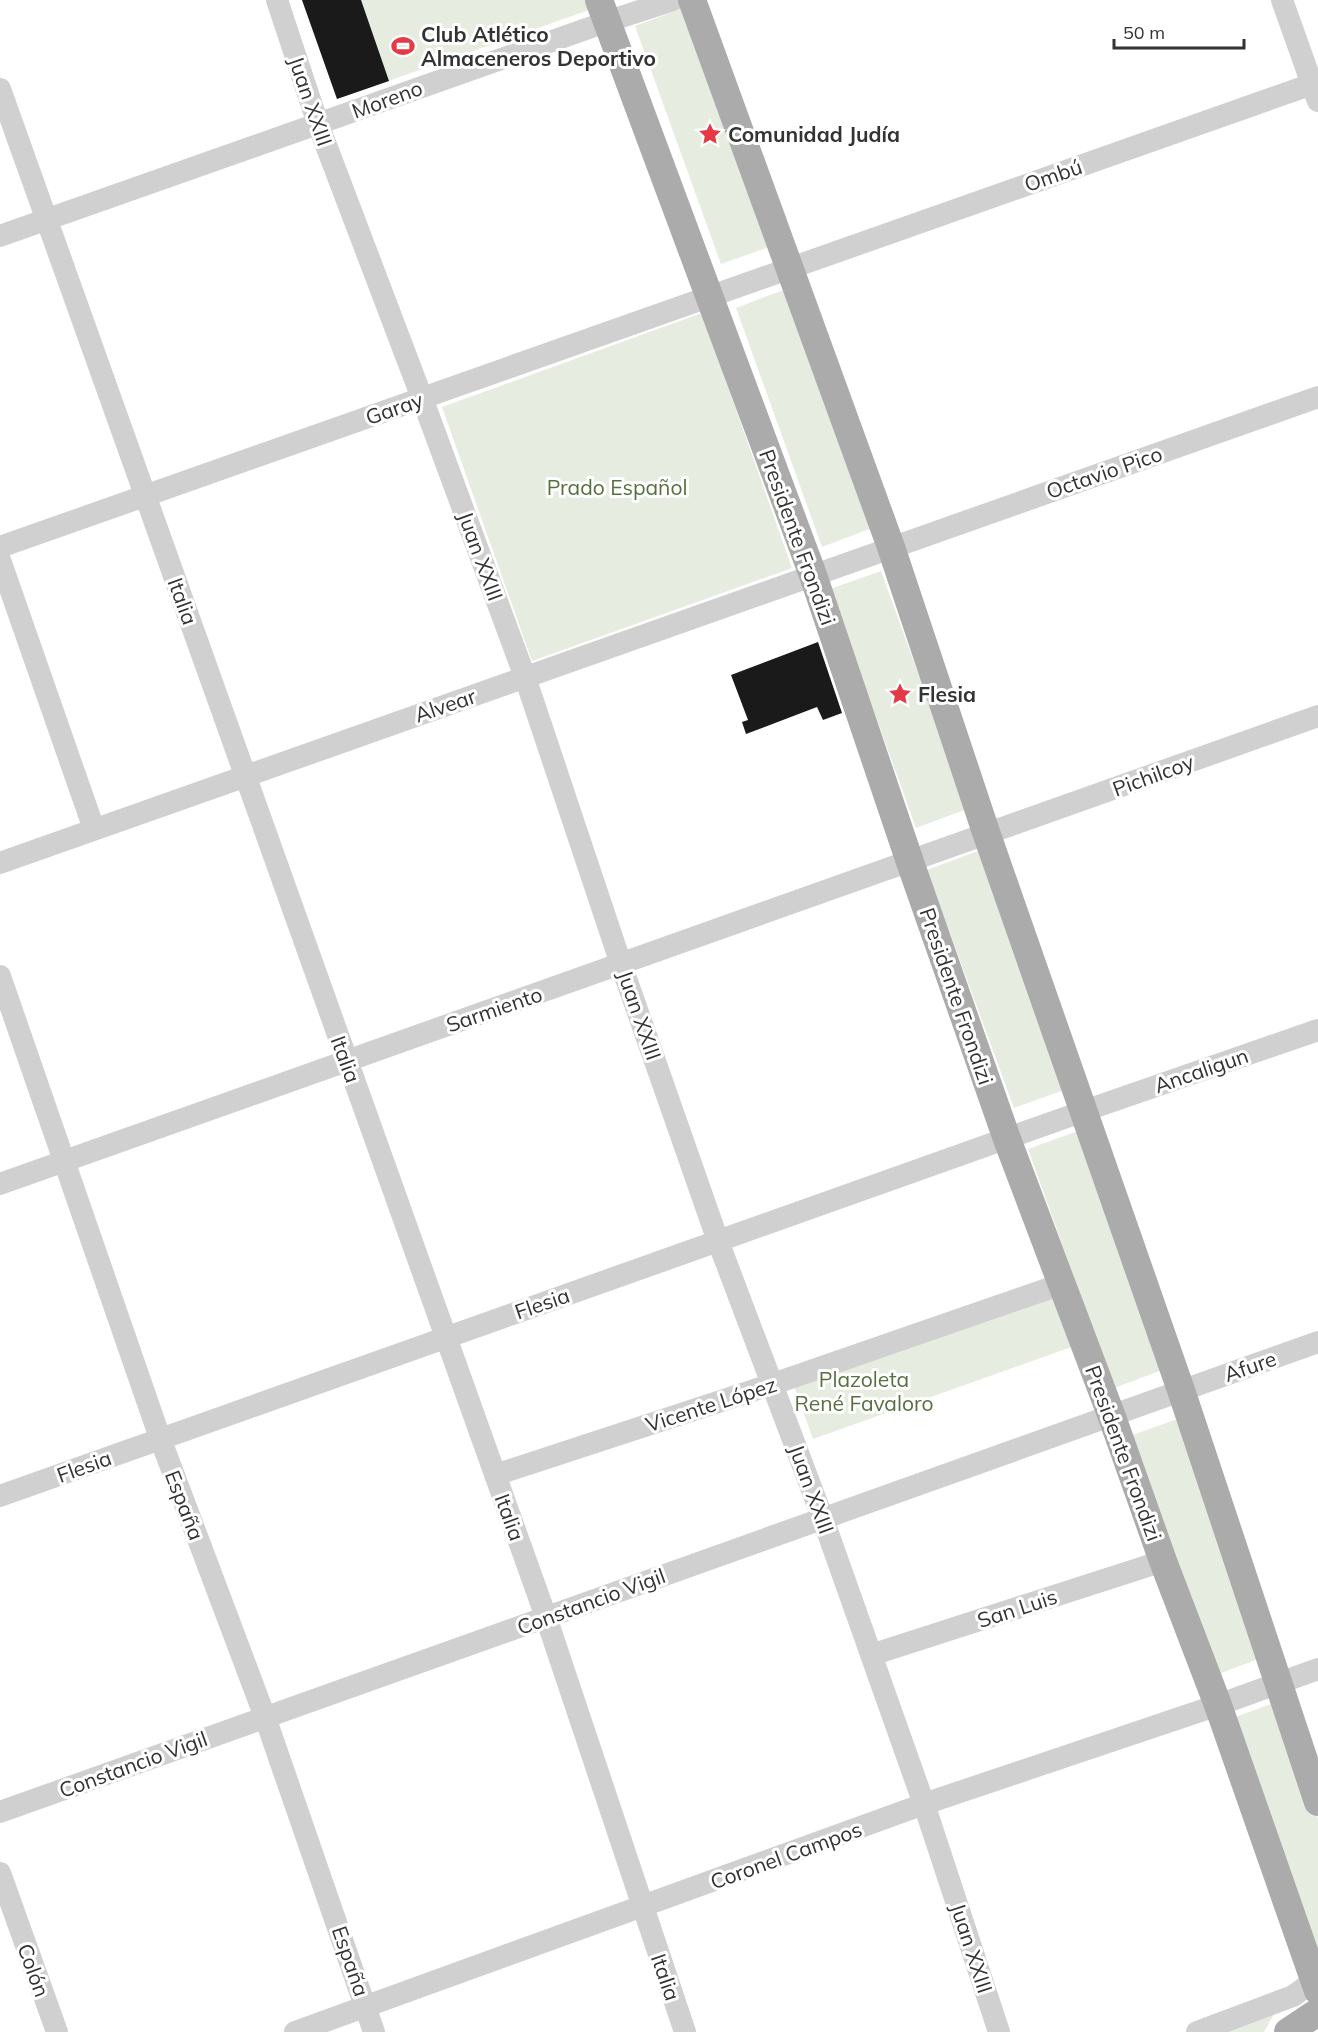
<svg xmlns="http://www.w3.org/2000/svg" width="1318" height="2032" viewBox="0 0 1318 2032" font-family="Mulish,sans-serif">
  <rect width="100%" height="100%" fill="#fff"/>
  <path fill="#e6ecdf" d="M302,0h283l4,10 -252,89z
    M686,7l86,239 -51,18 -86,-238z
    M786,289l86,239 -50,19 -86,-239z
    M702,313l90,255 -260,93 -90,-254z
    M881,571l86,238 -51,19 -86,-239z
    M978,851l86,239 -50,18 -87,-238z
    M1078,1131l87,238 -51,19 -86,-239z
    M1058,1292l19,53 -264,94 -19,-53z
    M1180,1418l86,238 -50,19 -86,-239z
    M1276,1702l42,117v138l-93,-236z
    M1274,2014l-10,18h-41z"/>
  <path fill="#1a1a1a" d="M302,0h59l28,81 -52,18z
    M818,642l24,71 -19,7 -6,-13 -71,27 -4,-12 6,-2 -17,-45z"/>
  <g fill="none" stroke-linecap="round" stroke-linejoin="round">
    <path stroke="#d0d0d0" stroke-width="22" d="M277,0l41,124 104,274 103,279 96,287 97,277 105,278 101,285 75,228
      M1282,0l36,101
      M0,89l546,1528 139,415
      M0,236l606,-214 67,-22
      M0,547l1318,-465
      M0,560l94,269
      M0,863l1318,-466
      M0,976l160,462 105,279 109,315
      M0,1184l1318,-468
      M495,1475l278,-91 289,-100
      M0,1496l1084,-385 234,-81
      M871,1655l292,-94
      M0,1812l1318,-470
      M0,1873l57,159
      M295,2032l629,-228 294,-99 100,-36
      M1197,2032l96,-36 14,-10 6,-10 5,-2"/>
    <path stroke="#ababab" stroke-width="28" d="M599,0l214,575 97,287 97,277 105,278 51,144 55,144 100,286
      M692,0l199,547 96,288 194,555 137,412
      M1288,2032l30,-20"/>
  </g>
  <defs>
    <g id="stadium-bare" transform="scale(1.8)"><path d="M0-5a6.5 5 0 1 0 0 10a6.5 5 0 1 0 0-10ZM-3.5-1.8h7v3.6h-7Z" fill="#e63946" stroke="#fff" stroke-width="2.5" paint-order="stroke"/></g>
    <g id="sight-bare" transform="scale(1.8)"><path d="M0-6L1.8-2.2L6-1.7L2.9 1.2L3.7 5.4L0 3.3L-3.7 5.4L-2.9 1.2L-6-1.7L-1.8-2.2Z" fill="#e63946" stroke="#fff" stroke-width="2.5" paint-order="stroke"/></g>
  </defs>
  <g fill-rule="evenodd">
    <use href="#stadium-bare" x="403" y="46"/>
    <use href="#sight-bare" x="710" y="134"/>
    <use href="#sight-bare" x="900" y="694"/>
  </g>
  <g text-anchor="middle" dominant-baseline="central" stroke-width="6" stroke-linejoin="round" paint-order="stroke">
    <g font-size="21" font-weight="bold" fill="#333" stroke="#fff" text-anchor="start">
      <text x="421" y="34">Club Atlético<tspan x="421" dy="24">Almaceneros Deportivo</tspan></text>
      <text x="728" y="134">Comunidad Judía</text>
      <text x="918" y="694">Flesia</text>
    </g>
    <g font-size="21" fill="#333" stroke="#fff">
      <text transform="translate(387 99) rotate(-20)">Moreno</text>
      <text transform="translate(311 101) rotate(71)">Juan XXIII</text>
      <text transform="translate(1053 175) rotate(-19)">Ombú</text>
      <text transform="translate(394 408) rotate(-19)">Garay</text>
      <text transform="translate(1104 472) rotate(-19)">Octavio Pico</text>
      <text transform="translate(798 537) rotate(70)">Presidente Frondizi</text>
      <text transform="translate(481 556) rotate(70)">Juan XXIII</text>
      <text transform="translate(183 601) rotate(70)">Italia</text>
      <text transform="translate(445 705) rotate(-19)">Alvear</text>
      <text transform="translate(1153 775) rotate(-20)">Pichilcoy</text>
      <text transform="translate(957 996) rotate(71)">Presidente Frondizi</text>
      <text transform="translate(494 1009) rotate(-19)">Sarmiento</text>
      <text transform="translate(640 1015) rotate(71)">Juan XXIII</text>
      <text transform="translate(346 1059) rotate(70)">Italia</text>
      <text transform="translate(1201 1070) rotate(-19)">Ancaligun</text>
      <text transform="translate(542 1303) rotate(-19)">Flesia</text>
      <text transform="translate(1250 1366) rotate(-19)">Afure</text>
      <text transform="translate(711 1404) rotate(-18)">Vicente López</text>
      <text transform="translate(1124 1453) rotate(70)">Presidente Frondizi</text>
      <text transform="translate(84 1466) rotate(-20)">Flesia</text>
      <text transform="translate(812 1489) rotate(70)">Juan XXIII</text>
      <text transform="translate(185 1505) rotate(69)">España</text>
      <text transform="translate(510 1517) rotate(70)">Italia</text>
      <text transform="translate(591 1601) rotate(-20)">Constancio Vigil</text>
      <text transform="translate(1017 1608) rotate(-18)">San Luis</text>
      <text transform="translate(133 1764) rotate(-20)">Constancio Vigil</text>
      <text transform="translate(786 1855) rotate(-20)">Coronel Campos</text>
      <text transform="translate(972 1948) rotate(72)">Juan XXIII</text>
      <text transform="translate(351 1961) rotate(71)">España</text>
      <text transform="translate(34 1970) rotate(70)">Colón</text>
      <text transform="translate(666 1977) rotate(71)">Italia</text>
    </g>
    <g font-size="21" fill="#56703f" stroke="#fff">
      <text x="617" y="487">Prado Español</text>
      <text x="864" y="1379">Plazoleta<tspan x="864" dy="24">René Favaloro</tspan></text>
    </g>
  </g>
  <path d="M1114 39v9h130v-9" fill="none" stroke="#333333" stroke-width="3"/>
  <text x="1123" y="39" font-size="18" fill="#333333" stroke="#ffffff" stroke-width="4.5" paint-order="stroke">50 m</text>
</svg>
